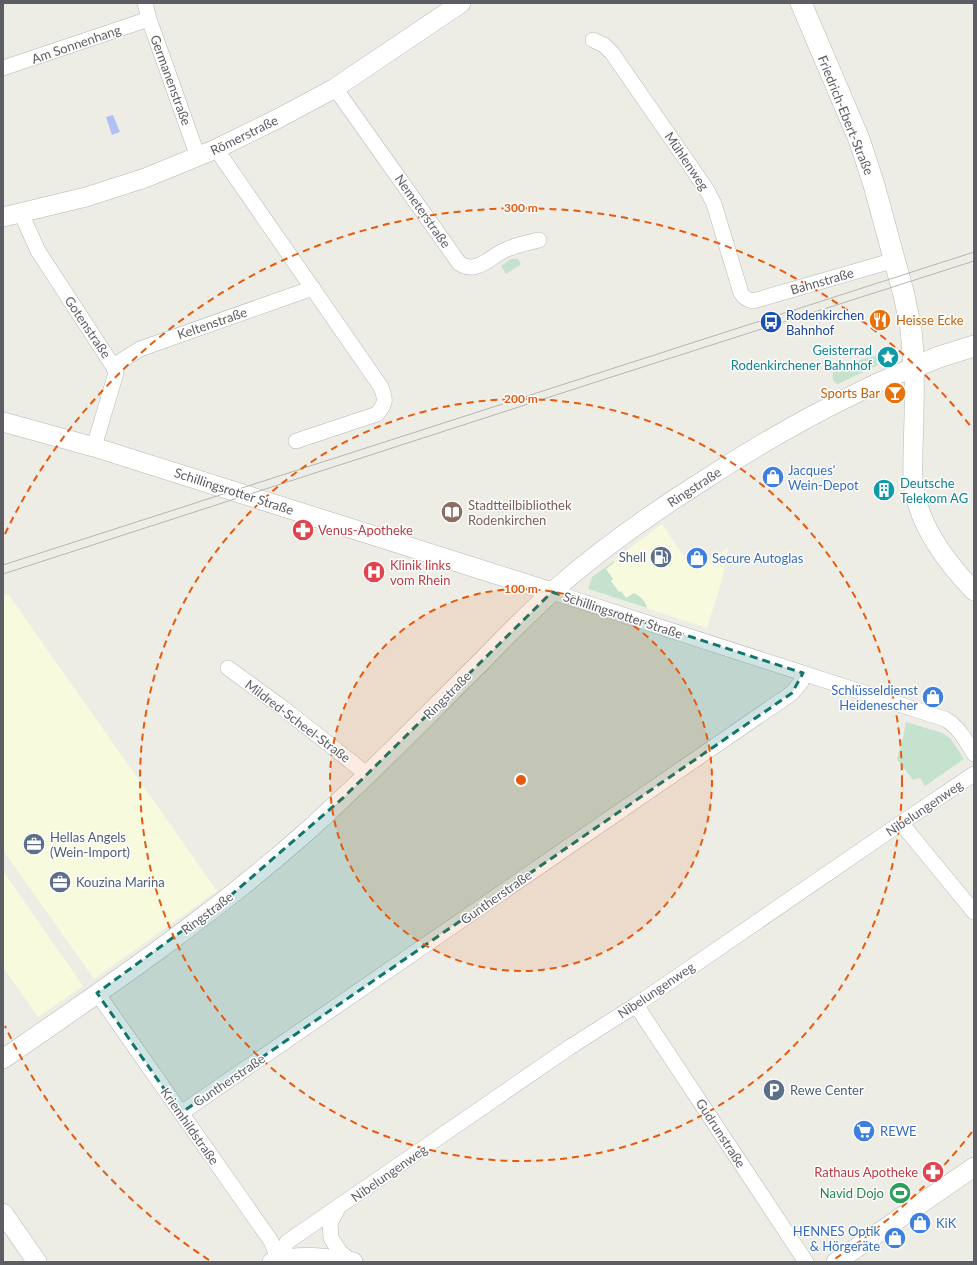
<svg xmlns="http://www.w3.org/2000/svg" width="977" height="1265" viewBox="0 0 977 1265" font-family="Lato,sans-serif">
  <rect width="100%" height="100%" fill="#edede5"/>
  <path fill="#f8fade" d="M662,524l30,45 17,-12 2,2 17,-11 -5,28 -16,52 -119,-39 4,-12z
    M8,594l209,297 -123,88 -91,-129v-254z
    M3,871l80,115 -45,31 -35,-50z"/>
  <path fill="#c5e2ce" d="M511,259h7l3,5 -15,10 -5,-8z
    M880,355l1,3 -5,3 2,4 -40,19c-8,-3 -6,-12 -1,-18z
    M614,561l1,1 -9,7 7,10 -2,2 8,11 2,-1 5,7 8,-5c6,3 12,8 13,15l-59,-19 4,-12z
    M906,722l36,11 8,5 14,21 -39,27 -5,-8 -7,2 -16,-21 6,-20z"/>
  <path fill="#afc1f4" d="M113,115l7,17 -8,3 -6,-18z"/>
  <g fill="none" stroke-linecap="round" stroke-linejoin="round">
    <g stroke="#b5b6ba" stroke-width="16">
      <path id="minor" d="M145,3l4,16 49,138
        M593,40l11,5 8,8 95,137 7,14 27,89c3,5 6,7 12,8l142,-41
        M3,68l146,-49
        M335,88l124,175c16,12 30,-5 44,-12 11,-6 24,-8 36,-11
        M216,149l165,238c5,13 5,16 -4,27l-81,27
        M21,213l17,38 75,115 3,7 -22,74
        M113,366l27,-17 173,-61
        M552,592l393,127c13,7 22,23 29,35
        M228,668l55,40 71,56 13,11
        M901,823l73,89
        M97,993l174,248 8,19
        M636,1005l170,257
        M181,1113l611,-420 9,-11 2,-9
        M338,1208l-8,15 1,15 9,14 12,10
        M279,1260l8,-18 283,-195 66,-42 265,-182 73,-49"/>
    </g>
    <g stroke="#b5b6ba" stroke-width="20">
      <path id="tertiary" d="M3,217l83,-20 59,-19 71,-29 63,-31 56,-30 126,-85
        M3,422l91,25 458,145
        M3,1059c103,-71 207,-142 301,-225 62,-55 119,-115 178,-173 23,-24 46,-47 70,-69 46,-41 97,-77 149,-110 67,-44 139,-84 213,-115 1,28 0,55 -1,83 0,13 -1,27 1,40 7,39 33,73 60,101
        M3,1213l34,49
        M272,1262c26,-8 55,-4 81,0
        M836,1262l138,-95"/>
    </g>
    <g stroke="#b7b7bd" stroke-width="22">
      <path id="secondary" d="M801,3l58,136 15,46 30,110 7,34 3,38 25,-10 35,-11"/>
    </g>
    <use href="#minor" stroke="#fff" stroke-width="15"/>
    <use href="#tertiary" stroke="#fff" stroke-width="19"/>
    <use href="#secondary" stroke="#fff" stroke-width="21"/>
    <path stroke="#b5b5b6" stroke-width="1" d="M3,565l971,-313
      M3,574l593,-192 378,-121"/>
  </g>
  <path fill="#0f766e" fill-opacity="0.2" stroke="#0f766e" stroke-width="3" stroke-dasharray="8 5" stroke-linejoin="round" d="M552,592l251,81 -11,20 -611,420 -84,-120 133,-97 114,-99z"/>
  <circle cx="521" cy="780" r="191" fill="#e8590c" fill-opacity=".12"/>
  <g fill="none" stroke="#e8590c" stroke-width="2" stroke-dasharray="7 5">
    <circle cx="521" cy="780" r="191"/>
    <circle cx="521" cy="780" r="381"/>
    <path d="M972 1132A572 572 0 0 1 833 1260M209 1260A572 572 0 0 1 5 1026M5 534A572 572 0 0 1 972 428"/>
  </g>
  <defs>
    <g id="restaurant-disc" transform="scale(1.15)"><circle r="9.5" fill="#e8710a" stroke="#fff"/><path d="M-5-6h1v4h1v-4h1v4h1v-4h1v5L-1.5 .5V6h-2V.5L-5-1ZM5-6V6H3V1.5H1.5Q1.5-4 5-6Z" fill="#fff"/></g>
    <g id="bus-disc" transform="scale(1.15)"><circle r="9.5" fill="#1a4fb4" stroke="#fff"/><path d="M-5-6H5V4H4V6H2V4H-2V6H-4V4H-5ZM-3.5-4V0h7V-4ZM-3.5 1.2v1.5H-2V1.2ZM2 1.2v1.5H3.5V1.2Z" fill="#fff"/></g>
    <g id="sight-disc" transform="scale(1.15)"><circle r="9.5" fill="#0f9aa8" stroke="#fff"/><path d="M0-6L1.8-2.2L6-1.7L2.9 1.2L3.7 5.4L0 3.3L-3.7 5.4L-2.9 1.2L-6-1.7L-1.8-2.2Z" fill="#fff"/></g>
    <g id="bar-disc" transform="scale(1.15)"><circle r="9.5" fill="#e8710a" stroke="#fff"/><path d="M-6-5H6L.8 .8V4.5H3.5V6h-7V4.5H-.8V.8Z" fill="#fff"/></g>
    <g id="shop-disc" transform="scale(1.15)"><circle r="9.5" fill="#3f7fe0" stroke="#fff"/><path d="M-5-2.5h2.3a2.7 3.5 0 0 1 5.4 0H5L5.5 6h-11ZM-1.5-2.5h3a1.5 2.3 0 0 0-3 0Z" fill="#fff"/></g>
    <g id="building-disc" transform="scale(1.15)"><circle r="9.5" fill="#0f9aa8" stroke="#fff"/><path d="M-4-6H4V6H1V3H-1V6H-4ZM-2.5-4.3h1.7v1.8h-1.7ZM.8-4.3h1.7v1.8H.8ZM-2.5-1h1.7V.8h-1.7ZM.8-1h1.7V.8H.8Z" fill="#fff"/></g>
    <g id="library-disc" transform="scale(1.15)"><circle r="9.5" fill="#8d6e63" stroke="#fff"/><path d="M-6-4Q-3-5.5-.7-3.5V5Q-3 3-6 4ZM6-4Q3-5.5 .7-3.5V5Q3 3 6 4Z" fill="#fff"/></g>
    <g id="pharmacy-disc" transform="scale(1.15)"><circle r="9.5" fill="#e0444e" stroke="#fff"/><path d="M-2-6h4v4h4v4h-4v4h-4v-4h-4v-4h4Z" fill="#fff"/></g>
    <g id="fuel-disc" transform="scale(1.15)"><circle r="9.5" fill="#5c6f8a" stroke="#fff"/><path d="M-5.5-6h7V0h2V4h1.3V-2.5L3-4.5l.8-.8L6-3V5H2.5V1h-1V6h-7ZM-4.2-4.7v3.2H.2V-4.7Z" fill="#fff"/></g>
    <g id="hospital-disc" transform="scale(1.15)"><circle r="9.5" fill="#e0444e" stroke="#fff"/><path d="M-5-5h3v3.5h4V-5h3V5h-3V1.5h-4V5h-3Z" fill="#fff"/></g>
    <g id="office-disc" transform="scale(1.15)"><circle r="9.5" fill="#5c6f8a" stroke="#fff"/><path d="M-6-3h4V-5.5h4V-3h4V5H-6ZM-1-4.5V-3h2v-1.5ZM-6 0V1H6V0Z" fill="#fff"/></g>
    <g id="parking-disc" transform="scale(1.15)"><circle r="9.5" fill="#5c6f8a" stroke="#fff"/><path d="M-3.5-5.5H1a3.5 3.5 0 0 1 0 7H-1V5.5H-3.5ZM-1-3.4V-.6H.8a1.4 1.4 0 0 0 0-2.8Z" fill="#fff"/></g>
    <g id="supermarket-disc" transform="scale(1.15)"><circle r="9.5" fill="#3f7fe0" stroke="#fff"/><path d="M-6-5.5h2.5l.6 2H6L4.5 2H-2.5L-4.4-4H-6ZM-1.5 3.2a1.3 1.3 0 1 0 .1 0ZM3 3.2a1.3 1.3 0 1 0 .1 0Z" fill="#fff"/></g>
    <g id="stadium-disc" transform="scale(1.15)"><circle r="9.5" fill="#2e9e5b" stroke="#fff"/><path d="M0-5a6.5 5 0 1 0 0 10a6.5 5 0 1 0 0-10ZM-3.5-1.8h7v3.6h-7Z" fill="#fff"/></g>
  </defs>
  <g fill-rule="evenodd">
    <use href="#restaurant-disc" x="880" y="320"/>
    <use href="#bus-disc" x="771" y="322"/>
    <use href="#sight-disc" x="888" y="357"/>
    <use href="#bar-disc" x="895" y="393"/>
    <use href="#shop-disc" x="773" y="477"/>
    <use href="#building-disc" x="884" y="490"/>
    <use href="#library-disc" x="452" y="512"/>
    <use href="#pharmacy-disc" x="303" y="530"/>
    <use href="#fuel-disc" x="661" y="557"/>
    <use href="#shop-disc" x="697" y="558"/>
    <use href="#hospital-disc" x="374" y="572"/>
    <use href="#shop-disc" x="933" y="697"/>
    <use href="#office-disc" x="34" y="844"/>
    <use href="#office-disc" x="60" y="882"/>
    <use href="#parking-disc" x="774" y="1090"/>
    <use href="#supermarket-disc" x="864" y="1131"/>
    <use href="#pharmacy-disc" x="933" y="1172"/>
    <use href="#stadium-disc" x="900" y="1193"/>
    <use href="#shop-disc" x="920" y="1223"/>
    <use href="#shop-disc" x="895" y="1238"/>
  </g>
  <g text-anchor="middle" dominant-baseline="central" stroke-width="3" stroke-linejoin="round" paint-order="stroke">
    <g font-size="13" fill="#5d5e64" stroke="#fff">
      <text transform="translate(76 44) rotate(-19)">Am Sonnenhang</text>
      <text transform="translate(171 80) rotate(70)">Germanenstraße</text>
      <text transform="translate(846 115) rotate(68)">Friedrich-Ebert-Straße</text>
      <text transform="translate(244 135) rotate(-26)">Römerstraße</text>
      <text transform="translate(687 161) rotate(56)">Mühlenweg</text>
      <text transform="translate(423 211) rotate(55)">Nemeterstraße</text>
      <text transform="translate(822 281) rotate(-16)">Bahnstraße</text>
      <text transform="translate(212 323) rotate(-19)">Keltenstraße</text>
      <text transform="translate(88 327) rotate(56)">Gotenstraße</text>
      <text transform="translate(694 487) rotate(-33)">Ringstraße</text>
      <text transform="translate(234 491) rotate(18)">Schillingsrotter Straße</text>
      <text transform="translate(623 615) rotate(18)">Schillingsrotter Straße</text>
      <text transform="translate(447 695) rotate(-45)">Ringstraße</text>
      <text transform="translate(298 721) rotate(37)">Mildred-Scheel-Straße</text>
      <text transform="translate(924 808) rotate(-34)">Nibelungenweg</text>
      <text transform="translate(496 897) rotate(-35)">Guntherstraße</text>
      <text transform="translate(207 913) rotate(-37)">Ringstraße</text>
      <text transform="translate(656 990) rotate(-34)">Nibelungenweg</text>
      <text transform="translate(229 1080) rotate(-34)">Guntherstraße</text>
      <text transform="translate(190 1126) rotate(55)">Kriemhildstraße</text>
      <text transform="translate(721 1133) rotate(57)">Gudrunstraße</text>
      <text transform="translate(389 1173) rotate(-35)">Nibelungenweg</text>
    </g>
    <g font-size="13" fill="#164399" stroke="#fff" text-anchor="start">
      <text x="786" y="315">Rodenkirchen<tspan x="786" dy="15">Bahnhof</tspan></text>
    </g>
    <g font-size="13" fill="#c56008" stroke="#fff" text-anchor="start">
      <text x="896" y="320">Heisse Ecke</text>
      <text x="880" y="393" text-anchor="end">Sports Bar</text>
    </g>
    <g font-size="13" fill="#0d838f" stroke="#fff" text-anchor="end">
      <text x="872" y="350">Geisterrad<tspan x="872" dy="15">Rodenkirchener Bahnhof</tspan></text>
      <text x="900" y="483" text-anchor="start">Deutsche<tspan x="900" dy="15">Telekom AG</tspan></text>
    </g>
    <g font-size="13" fill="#366cbe" stroke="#fff" text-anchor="start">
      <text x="788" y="470">Jacques'<tspan x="788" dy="15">Wein-Depot</tspan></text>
      <text x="712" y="558">Secure Autoglas</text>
      <text x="918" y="690" text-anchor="end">Schlüsseldienst<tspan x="918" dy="15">Heidenescher</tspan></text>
      <text x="880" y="1131">REWE</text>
      <text x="936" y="1223">KiK</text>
      <text x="880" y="1231" text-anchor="end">HENNES Optik<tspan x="880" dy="15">&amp; Hörgeräte</tspan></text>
    </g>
    <g font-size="13" fill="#785e54" stroke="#fff" text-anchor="start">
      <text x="468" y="505">Stadtteilbibliothek<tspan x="468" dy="15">Rodenkirchen</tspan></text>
    </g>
    <g font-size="13" fill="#be3a42" stroke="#fff" text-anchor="start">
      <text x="318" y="530">Venus-Apotheke</text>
      <text x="390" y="565">Klinik links<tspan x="390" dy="15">vom Rhein</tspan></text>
      <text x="918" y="1172" text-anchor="end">Rathaus Apotheke</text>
    </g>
    <g font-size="13" fill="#4e5e75" stroke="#fff" text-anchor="start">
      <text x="646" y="557" text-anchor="end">Shell</text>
      <text x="50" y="837">Hellas Angels<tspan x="50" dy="15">(Wein-Import)</tspan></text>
      <text x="76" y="882">Kouzina Marina</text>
      <text x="790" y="1090">Rewe Center</text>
    </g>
    <g font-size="13" fill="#27864d" stroke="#fff" text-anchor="end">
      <text x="884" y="1193">Navid Dojo</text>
    </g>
  </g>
  <circle cx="521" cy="780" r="6" fill="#e8590c" stroke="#fff" stroke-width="2"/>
  <g font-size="12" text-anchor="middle" font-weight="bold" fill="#e8590c" stroke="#fff" stroke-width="3" stroke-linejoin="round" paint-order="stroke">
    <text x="521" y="212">300 m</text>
    <text x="521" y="403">200 m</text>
    <text x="521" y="593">100 m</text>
  </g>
  <rect width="977" height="1265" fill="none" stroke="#5d5e64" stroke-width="8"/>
</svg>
